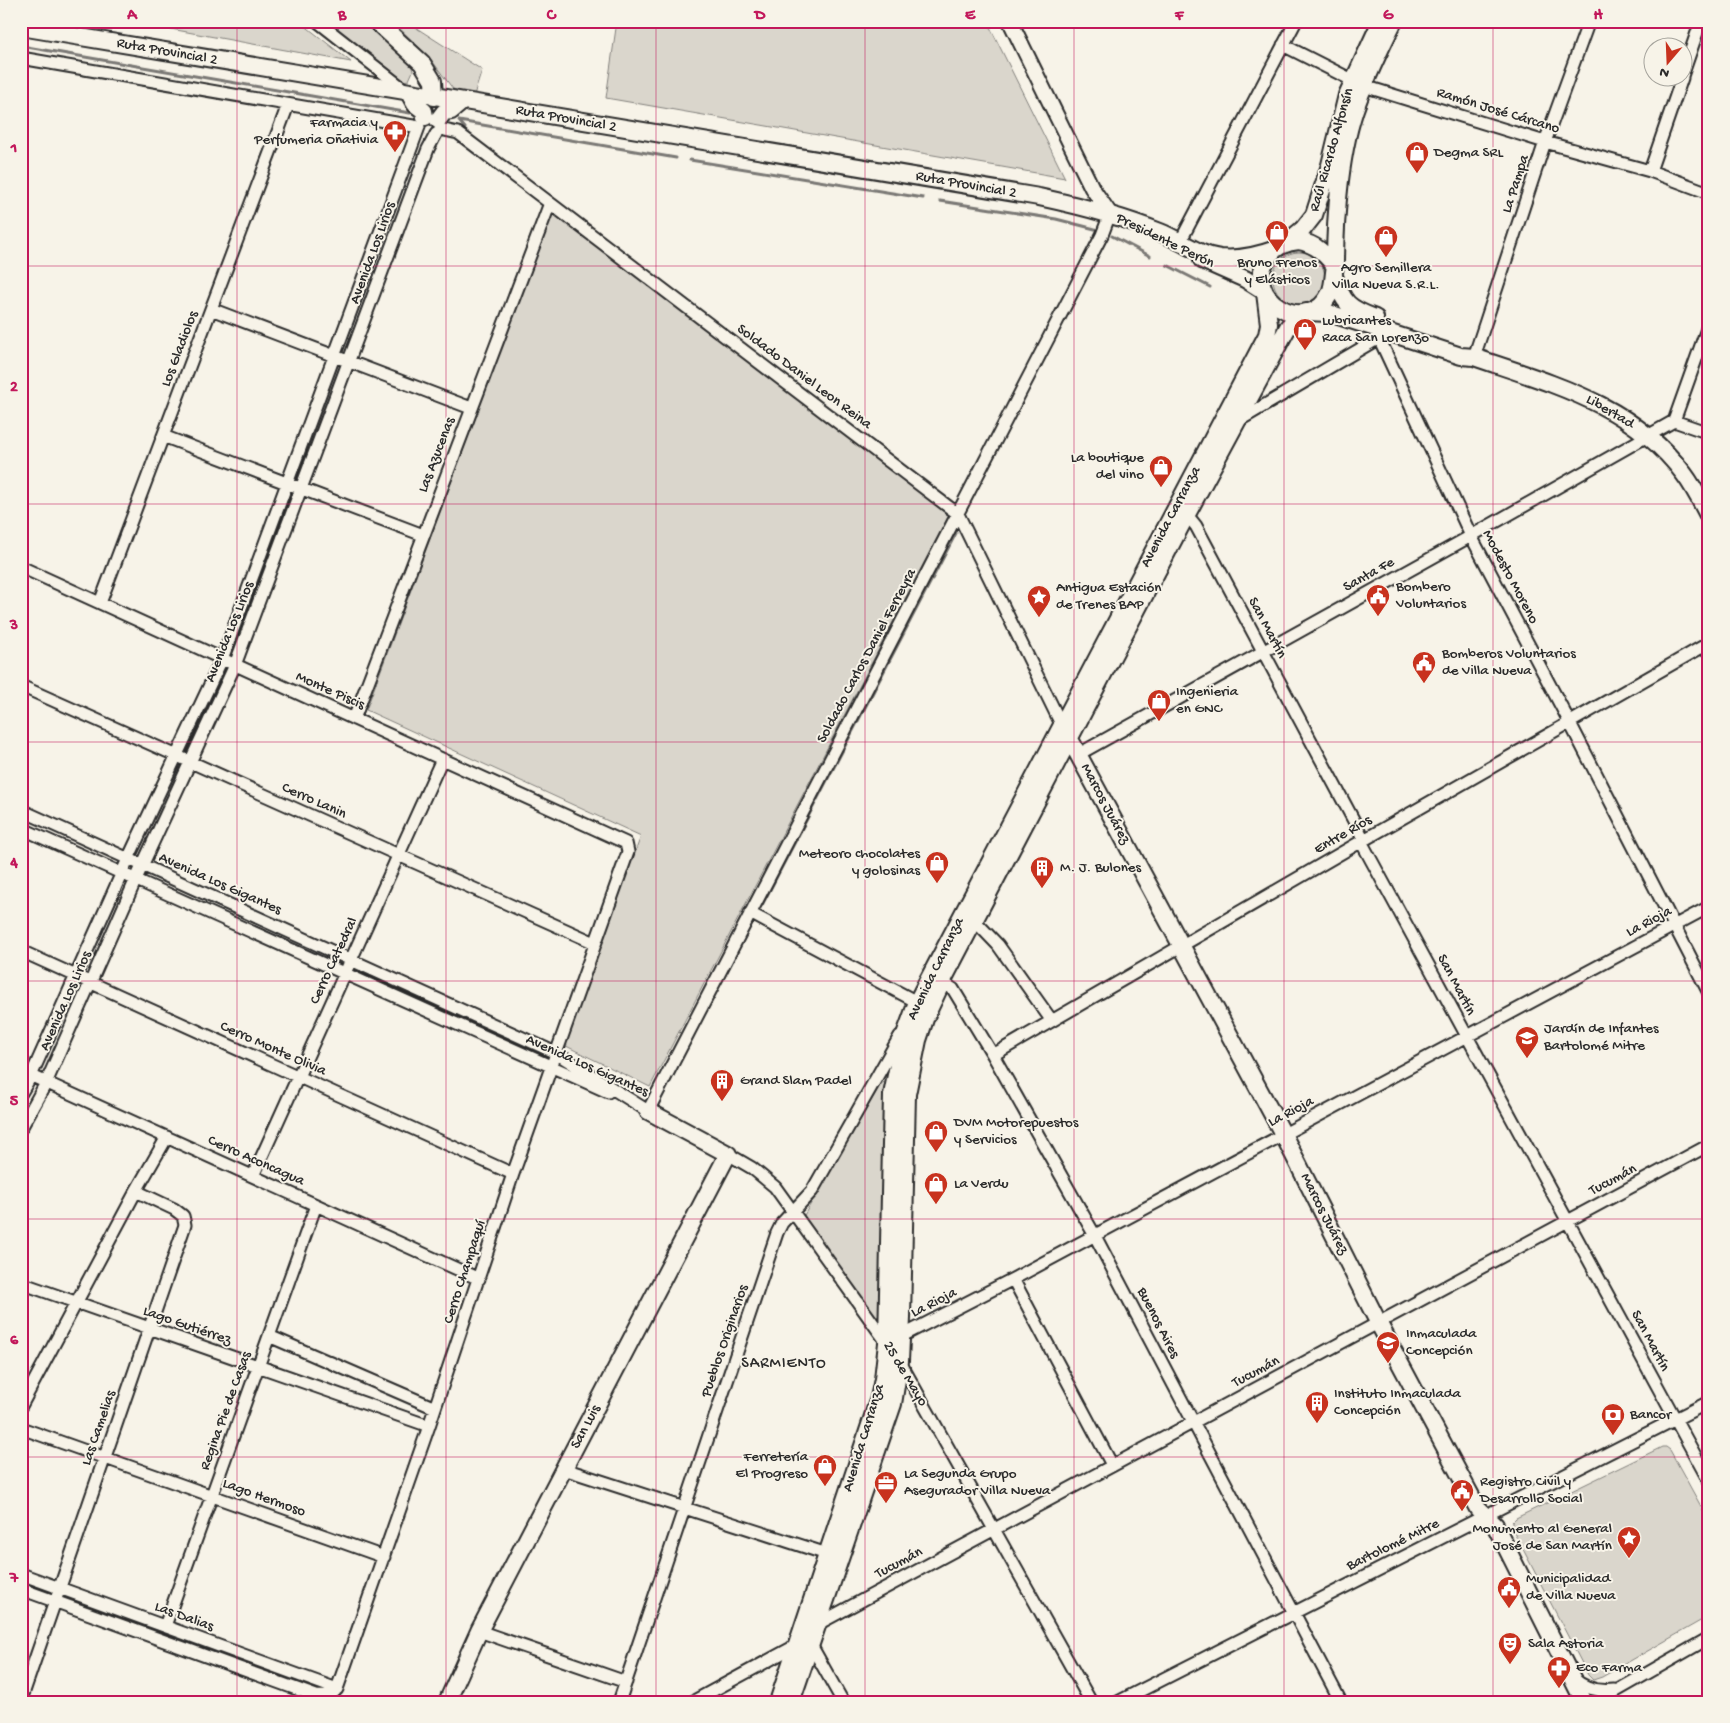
<svg xmlns="http://www.w3.org/2000/svg" width="1730" height="1723" viewBox="0 0 1730 1723" font-family="'Gochi Hand',sans-serif">
  <rect width="100%" height="100%" fill="#f7f3e8"/>
  <filter id="ink" filterUnits="userSpaceOnUse"><feTurbulence type="fractalNoise" baseFrequency=".02" numOctaves="2"/><feDisplacementMap in="SourceGraphic" scale="10" xChannelSelector="R" yChannelSelector="G"/><feConvolveMatrix kernelMatrix="1 2 1 2 8 2 1 2 1" color-interpolation-filters="sRGB"/></filter>
  <g filter="url(#ink)">
    <path fill="#dad6cc" stroke="#82807c" d="M127,21h172l52,41z
      M325,21h37l49,43 2,7 -4,9 -7,1z
      M392,21h17l9,8 64,41 -8,25 -21,-6 -23,-31z
      M617,21h370l78,157 -459,-80z
      M552,213l398,300 -300,574 -86,-42 77,-209 -275,-126z
      M1273 278a26 26 0 1 1 52 0a26 26 0 1 1-52 0Z
      M884,1082l3,2 -4,35v202l-3,3 -77,-107 78,-133z
      M1662,1447h4l4,3 39,71v95l-107,61 -9,3 -5,-5 -76,-147v-6l4,-4z"/>
    <g fill="none" stroke-linecap="round" stroke-linejoin="round">
      <path stroke="#7a7874" stroke-width="3" d="M21,46l389,67
        M459,121l217,37
        M459,121l6,7
        M690,160l233,38
        M940,201l116,18 39,10
        M1112,236l38,20
        M1167,265l43,22
        M762,905l194,-372"/>
      <g stroke="#2b2b2b" stroke-width="15">
        <path id="minor" d="M317,21l88,69
          M1283,45l81,41 181,56 105,29 59,22
          M21,58l398,69 -197,532 -94,200 -97,217 -10,17
          M1682,76l19,-55
          M440,129l18,4 500,381 104,212
          M1650,171l32,-93
          M1180,242l116,-221
          M211,309l260,99
          M1382,330l-3,8 92,198 99,187 139,270
          M1474,357l71,-215 44,-121
          M1238,421l141,-83
          M1674,421l35,-98
          M1674,421l35,12
          M163,436l260,99
          M1183,510l13,16 166,310 1,9 346,636
          M21,567l605,276 2,9 -115,322 -84,252 -92,263c-6,7 -11,8 -21,7l-295,-107
          M100,603l188,-498
          M21,686l574,257
          M354,719l196,-516
          M1079,754l392,-218 203,-115
          M21,810l535,243 92,58
          M21,828l587,264
          M750,913l167,89
          M974,920l24,25 54,76
          M21,951l492,223
          M936,982h6l11,7 40,66 101,179 247,468
          M993,1055l369,-214 347,-198
          M21,1071l458,208
          M648,1111l454,-876 8,-21
          M21,1128l25,-45 90,-204 99,-214 193,-516 8,-15
          M728,1154l24,14 23,19 113,157
          M253,1176l189,-417
          M1013,1279l99,186
          M21,1283l408,143
          M269,1336l166,72
          M896,1339l117,-60 696,-372
          M900,1362l191,340
          M21,1406l115,-215 31,-54
          M21,1428l363,129
          M564,1469l263,85
          M21,1574l316,115
          M818,1624l891,-479
          M165,1626l151,-421
          M479,1631l147,51
          M811,1645l32,57
          M1573,1678c12,11 25,14 41,12
          M21,1700l164,-475 -2,-9 -9,-7 -38,-18
          M619,1702l158,-469 5,-10 30,-32 88,-155
          M692,1702l105,-57
          M1118,1702l591,-300
          M1597,1702l112,-64"/>
      </g>
      <g stroke="#2b2b2b" stroke-width="18">
        <path id="tertiary" d="M1010,21l82,167 18,26"/>
      </g>
      <g stroke="#2b2b2b" stroke-width="20">
        <path id="secondary" d="M376,21l46,42 11,18 1,16
          M21,27l1018,170c42,9 82,19 121,35 20,8 38,23 60,26 20,2 37,-2 56,-9
          M409,93l6,11 9,7 1,6
          M438,120l6,-8 7,-1 12,-10
          M1299,241c17,3 25,12 36,25 -2,9 -1,18 -5,27 -21,46 -92,5 -61,-37 7,-10 18,-14 30,-15z
          M1285,244l18,-15 11,-14 16,-50 17,-70 34,-74
          M1202,260l43,19 19,12
          M1335,266c0,-50 5,-118 23,-165 10,-27 23,-54 36,-80
          M1334,276c9,27 14,32 41,42
          M1306,312l23,1 132,43 13,1c78,27 158,47 210,117 10,13 17,28 25,43
          M1065,730l218,404 96,190 99,185 17,16 89,177
          M447,1702l32,-71 249,-477 -80,-43
          M778,1702l101,-304 4,-19 4,-36 5,-248 11,-55 14,-38 10,-20 340,-647 2,-11 -4,-31
          M791,1702l102,-298 7,-43 2,-43 5,-224 11,-54 8,-24 16,-34 245,-468 101,-187 14,-14"/>
      </g>
      <use href="#minor" stroke="#f7f3e8" stroke-width="11"/>
      <use href="#tertiary" stroke="#f7f3e8" stroke-width="14"/>
      <use href="#secondary" stroke="#f7f3e8" stroke-width="16"/>
    </g>
  </g>
  <path fill="none" stroke="#c2185b" stroke-width="1" stroke-opacity="0.55" d="M237,21v1681M446,21v1681M656,21v1681M865,21v1681M1074,21v1681M1284,21v1681M1493,21v1681M21,266h1688M21,504h1688M21,742h1688M21,981h1688M21,1219h1688M21,1457h1688"/>
  <defs>
    <g id="pharmacy-pin" transform="scale(1.25)"><path d="M0 17L-7.5 6A9.5 9.5 0 1 1 7.5 6Z" fill="#c8321e" stroke="#f7f3e8"/><path d="M-2-6h4v4h4v4h-4v4h-4v-4h-4v-4h4Z" fill="#fff"/></g>
    <g id="shop-pin" transform="scale(1.25)"><path d="M0 17L-7.5 6A9.5 9.5 0 1 1 7.5 6Z" fill="#c8321e" stroke="#f7f3e8"/><path d="M-5-2.5h2.3a2.7 3.5 0 0 1 5.4 0H5L5.5 6h-11ZM-1.5-2.5h3a1.5 2.3 0 0 0-3 0Z" fill="#fff"/></g>
    <g id="civic-pin" transform="scale(1.25)"><path d="M0 17L-7.5 6A9.5 9.5 0 1 1 7.5 6Z" fill="#c8321e" stroke="#f7f3e8"/><path d="M-.6-6.5H3V-4.5H.6V-3L4-1V1h2V6H-6V1h2V-1L-.6-3ZM-1.2 2.5V6h2.4V2.5Z" fill="#fff"/></g>
    <g id="sight-pin" transform="scale(1.25)"><path d="M0 17L-7.5 6A9.5 9.5 0 1 1 7.5 6Z" fill="#c8321e" stroke="#f7f3e8"/><path d="M0-6L1.8-2.2L6-1.7L2.9 1.2L3.7 5.4L0 3.3L-3.7 5.4L-2.9 1.2L-6-1.7L-1.8-2.2Z" fill="#fff"/></g>
    <g id="building-pin" transform="scale(1.25)"><path d="M0 17L-7.5 6A9.5 9.5 0 1 1 7.5 6Z" fill="#c8321e" stroke="#f7f3e8"/><path d="M-4-6H4V6H1V3H-1V6H-4ZM-2.5-4.3h1.7v1.8h-1.7ZM.8-4.3h1.7v1.8H.8ZM-2.5-1h1.7V.8h-1.7ZM.8-1h1.7V.8H.8Z" fill="#fff"/></g>
    <g id="school-pin" transform="scale(1.25)"><path d="M0 17L-7.5 6A9.5 9.5 0 1 1 7.5 6Z" fill="#c8321e" stroke="#f7f3e8"/><path d="M0-5L7-2L0 1L-7-2ZM-4 1L0 2.5L4 1V4Q0 6-4 4Z" fill="#fff"/></g>
    <g id="bank-pin" transform="scale(1.25)"><path d="M0 17L-7.5 6A9.5 9.5 0 1 1 7.5 6Z" fill="#c8321e" stroke="#f7f3e8"/><path d="M-6-4H6V4H-6ZM0-2.3a2.3 2.3 0 1 0 0 4.6a2.3 2.3 0 1 0 0-4.6Z" fill="#fff"/></g>
    <g id="office-pin" transform="scale(1.25)"><path d="M0 17L-7.5 6A9.5 9.5 0 1 1 7.5 6Z" fill="#c8321e" stroke="#f7f3e8"/><path d="M-6-3h4V-5.5h4V-3h4V5H-6ZM-1-4.5V-3h2v-1.5ZM-6 0V1H6V0Z" fill="#fff"/></g>
    <g id="theatre-pin" transform="scale(1.25)"><path d="M0 17L-7.5 6A9.5 9.5 0 1 1 7.5 6Z" fill="#c8321e" stroke="#f7f3e8"/><path d="M-5-5.5Q0-4 5-5.5V0Q5 5 0 6Q-5 5-5 0ZM-3.3-2.5H-1v1.5H-3.3ZM1-2.5H3.3v1.5H1ZM-2.8 1Q0 5.5 2.8 1Z" fill="#fff"/></g>
  </defs>
  <g fill-rule="evenodd">
    <use href="#pharmacy-pin" x="395" y="132"/>
    <use href="#shop-pin" x="1417" y="153"/>
    <use href="#shop-pin" x="1277" y="232"/>
    <use href="#shop-pin" x="1386" y="237"/>
    <use href="#shop-pin" x="1305" y="330"/>
    <use href="#shop-pin" x="1161" y="467"/>
    <use href="#civic-pin" x="1378" y="596"/>
    <use href="#sight-pin" x="1039" y="597"/>
    <use href="#civic-pin" x="1424" y="663"/>
    <use href="#shop-pin" x="1159" y="701"/>
    <use href="#shop-pin" x="937" y="863"/>
    <use href="#building-pin" x="1042" y="868"/>
    <use href="#school-pin" x="1527" y="1038"/>
    <use href="#building-pin" x="722" y="1081"/>
    <use href="#shop-pin" x="936" y="1132"/>
    <use href="#shop-pin" x="936" y="1184"/>
    <use href="#school-pin" x="1388" y="1343"/>
    <use href="#building-pin" x="1317" y="1403"/>
    <use href="#bank-pin" x="1613" y="1415"/>
    <use href="#shop-pin" x="825" y="1466"/>
    <use href="#office-pin" x="886" y="1483"/>
    <use href="#civic-pin" x="1462" y="1491"/>
    <use href="#sight-pin" x="1629" y="1538"/>
    <use href="#civic-pin" x="1509" y="1588"/>
    <use href="#theatre-pin" x="1510" y="1644"/>
    <use href="#pharmacy-pin" x="1559" y="1668"/>
  </g>
  <g text-anchor="middle" dominant-baseline="central" stroke-width="4" stroke-linejoin="round" paint-order="stroke">
    <g font-size="15" fill="#2b2b2b" stroke="#f7f3e8">
      <text transform="translate(167 52) rotate(10)">Ruta Provincial 2</text>
      <text transform="translate(1498 111) rotate(17)">Ramón José Cárcano</text>
      <text transform="translate(566 119) rotate(10)">Ruta Provincial 2</text>
      <text transform="translate(1332 150) rotate(-74)">Raúl Ricardo Alfonsín</text>
      <text transform="translate(1516 184) rotate(-72)">La Pampa</text>
      <text transform="translate(966 185) rotate(10)">Ruta Provincial 2</text>
      <text transform="translate(1165 241) rotate(26)">Presidente Perón</text>
      <text transform="translate(373 253) rotate(-70)">Avenida Los Lirios</text>
      <text transform="translate(180 349) rotate(-69)">Los Gladiolos</text>
      <text transform="translate(804 377) rotate(37)">Soldado Daniel Leon Reina</text>
      <text transform="translate(1610 412) rotate(30)">Libertad</text>
      <text transform="translate(437 455) rotate(-69)">Las Azucenas</text>
      <text transform="translate(1171 517) rotate(-62)">Avenida Carranza</text>
      <text transform="translate(1369 575) rotate(-29)">Santa Fe</text>
      <text transform="translate(1510 577) rotate(62)">Modesto Moreno</text>
      <text transform="translate(1267 628) rotate(62)">San Martín</text>
      <text transform="translate(230 632) rotate(-68)">Avenida Los Lirios</text>
      <text transform="translate(867 656) rotate(-62)">Soldado Carlos Daniel Ferreyra</text>
      <text transform="translate(330 691) rotate(24)">Monte Piscis</text>
      <text transform="translate(314 801) rotate(24)">Cerro Lanin</text>
      <text transform="translate(1105 804) rotate(62)">Marcos Juárez</text>
      <text transform="translate(1343 835) rotate(-30)">Entre Ríos</text>
      <text transform="translate(220 884) rotate(24)">Avenida Los Gigantes</text>
      <text transform="translate(1649 922) rotate(-28)">La Rioja</text>
      <text transform="translate(334 961) rotate(-65)">Cerro Catedral</text>
      <text transform="translate(936 969) rotate(-64)">Avenida Carranza</text>
      <text transform="translate(1456 985) rotate(62)">San Martín</text>
      <text transform="translate(66 1001) rotate(-66)">Avenida Los Lirios</text>
      <text transform="translate(273 1049) rotate(24)">Cerro Monte Olivia</text>
      <text transform="translate(587 1066) rotate(24)">Avenida Los Gigantes</text>
      <text transform="translate(1291 1112) rotate(-28)">La Rioja</text>
      <text transform="translate(256 1161) rotate(24)">Cerro Aconcagua</text>
      <text transform="translate(1613 1180) rotate(-28)">Tucumán</text>
      <text transform="translate(1324 1214) rotate(63)">Marcos Juárez</text>
      <text transform="translate(465 1272) rotate(-72)">Cerro Champaquí</text>
      <text transform="translate(934 1303) rotate(-27)">La Rioja</text>
      <text transform="translate(1158 1323) rotate(63)">Buenos Aires</text>
      <text transform="translate(187 1326) rotate(19)">Lago Gutiérrez</text>
      <text transform="translate(725 1341) rotate(-71)">Pueblos Originarios</text>
      <text transform="translate(1650 1341) rotate(62)">San Martín</text>
      <text transform="translate(1256 1372) rotate(-28)">Tucumán</text>
      <text transform="translate(905 1374) rotate(59)">25 de Mayo</text>
      <text transform="translate(226 1411) rotate(-70)">Regina Pie de Casas</text>
      <text transform="translate(586 1427) rotate(-62)">San Luis</text>
      <text transform="translate(99 1428) rotate(-71)">Las Camelias</text>
      <text transform="translate(864 1438) rotate(-73)">Avenida Carranza</text>
      <text transform="translate(264 1498) rotate(20)">Lago Hermoso</text>
      <text transform="translate(1393 1545) rotate(-26)">Bartolomé Mitre</text>
      <text transform="translate(899 1563) rotate(-28)">Tucumán</text>
      <text transform="translate(184 1617) rotate(20)">Las Dalias</text>
    </g>
    <g font-size="15" fill="#2b2b2b" stroke="#f7f3e8" text-anchor="start">
      <text x="378" y="123" text-anchor="end">Farmacia y<tspan x="378" dy="17">Perfumeria Oñativia</tspan></text>
      <text x="1434" y="153">Degma SRL</text>
      <text x="1277" y="263" text-anchor="middle">Bruno Frenos<tspan x="1277" dy="17">y Elásticos</tspan></text>
      <text x="1386" y="268" text-anchor="middle">Agro Semillera<tspan x="1386" dy="17">Villa Nueva S.R.L.</tspan></text>
      <text x="1322" y="321">Lubricantes<tspan x="1322" dy="17">Raca San Lorenzo</tspan></text>
      <text x="1144" y="458" text-anchor="end">La boutique<tspan x="1144" dy="17">del vino</tspan></text>
      <text x="1396" y="587">Bombero<tspan x="1396" dy="17">Voluntarios</tspan></text>
      <text x="1056" y="588">Antigua Estación<tspan x="1056" dy="17">de Trenes BAP</tspan></text>
      <text x="1442" y="654">Bomberos Voluntarios<tspan x="1442" dy="17">de Villa Nueva</tspan></text>
      <text x="1176" y="692">Ingenieria<tspan x="1176" dy="17">en GNC</tspan></text>
      <text x="920" y="854" text-anchor="end">Meteoro chocolates<tspan x="920" dy="17">y golosinas</tspan></text>
      <text x="1060" y="868">M. J. Bulones</text>
      <text x="1544" y="1029">Jardín de Infantes<tspan x="1544" dy="17">Bartolomé Mitre</tspan></text>
      <text x="740" y="1081">Grand Slam Padel</text>
      <text x="954" y="1123">DVM Motorepuestos<tspan x="954" dy="17">y Servicios</tspan></text>
      <text x="954" y="1184">La Verdu</text>
      <text x="1406" y="1334">Inmaculada<tspan x="1406" dy="17">Concepción</tspan></text>
      <text x="1334" y="1394">Instituto Inmaculada<tspan x="1334" dy="17">Concepción</tspan></text>
      <text x="1630" y="1415">Bancor</text>
      <text x="808" y="1457" text-anchor="end">Ferretería<tspan x="808" dy="17">El Progreso</tspan></text>
      <text x="904" y="1474">La Segunda Grupo<tspan x="904" dy="17">Asegurador Villa Nueva</tspan></text>
      <text x="1480" y="1482">Registro Civil y<tspan x="1480" dy="17">Desarrollo Social</tspan></text>
      <text x="1612" y="1529" text-anchor="end">Monumento al General<tspan x="1612" dy="17">José de San Martín</tspan></text>
      <text x="1526" y="1579">Municipalidad<tspan x="1526" dy="17">de Villa Nueva</tspan></text>
      <text x="1528" y="1644">Sala Astoria</text>
      <text x="1576" y="1668">Eco Farma</text>
    </g>
    <g font-size="16" letter-spacing="1" fill="#2b2b2b" stroke="#f7f3e8">
      <text x="784" y="1364">SARMIENTO</text>
    </g>
  </g>
  <rect width="1730" height="1723" fill="none" stroke="#f7f3e8" stroke-width="55"/>
  <g transform="translate(1668 62) rotate(199)"><circle r="24" fill="#f7f3e8" stroke="#a5a39c"/>
  <path d="M0-4L9 19L0 12L-9 19Z" fill="#c8321e"/>
  <text y="-8" font-size="14" font-weight="bold" text-anchor="middle" fill="#2b2b2b">N</text>
  </g>
  <rect x="28" y="28" width="1674" height="1668" fill="none" stroke="#c2185b" stroke-width="2"/>
  <g font-size="16" text-anchor="middle" font-weight="bold" fill="#c2185b">
    <text x="132" y="19">A</text>
    <text x="342" y="19">B</text>
    <text x="551" y="19">C</text>
    <text x="760" y="19">D</text>
    <text x="970" y="19">E</text>
    <text x="1179" y="19">F</text>
    <text x="1388" y="19">G</text>
    <text x="1598" y="19">H</text>
    <text x="14" y="152">1</text>
    <text x="14" y="391">2</text>
    <text x="14" y="629">3</text>
    <text x="14" y="867">4</text>
    <text x="14" y="1105">5</text>
    <text x="14" y="1344">6</text>
    <text x="14" y="1582">7</text>
  </g>
</svg>
